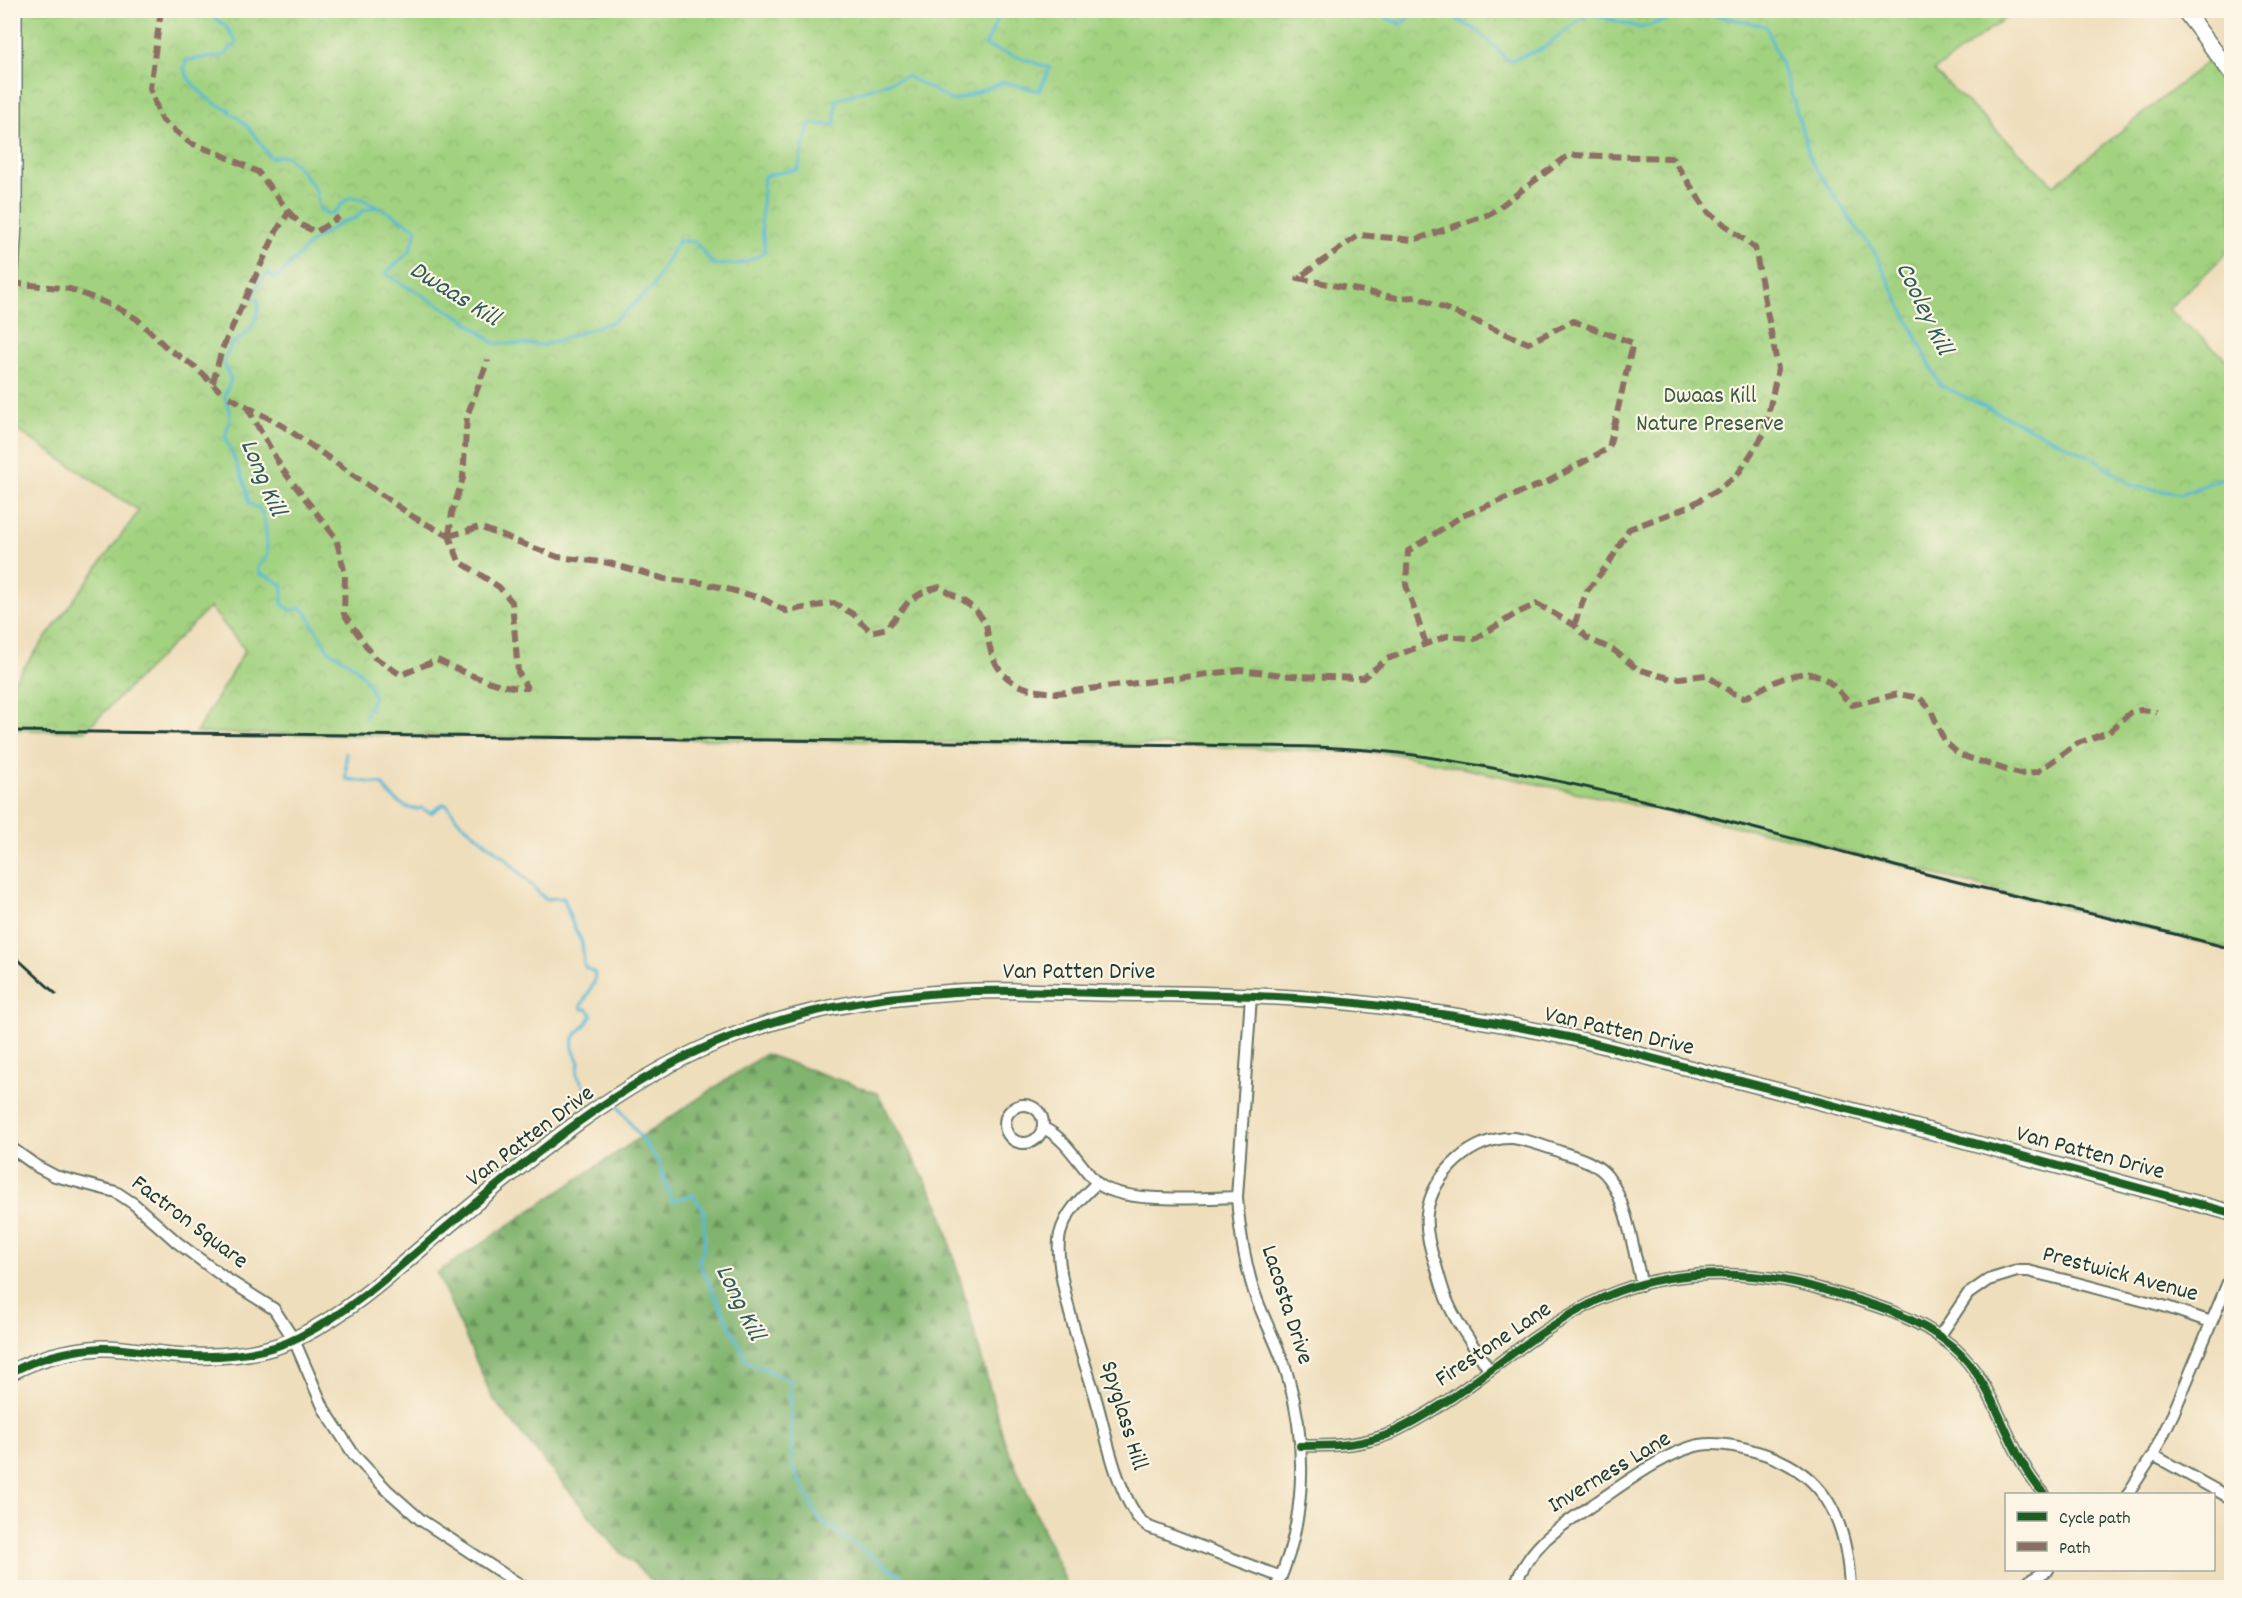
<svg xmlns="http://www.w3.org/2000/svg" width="2242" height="1598" viewBox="0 0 2242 1598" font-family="Dekko,sans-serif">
  <defs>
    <pattern id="forest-firs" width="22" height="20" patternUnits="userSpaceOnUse" patternTransform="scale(1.5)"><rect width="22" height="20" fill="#81b46e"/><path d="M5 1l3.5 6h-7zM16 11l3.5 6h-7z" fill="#69945b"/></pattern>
    <pattern id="park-crowns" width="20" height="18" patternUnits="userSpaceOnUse" patternTransform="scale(1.5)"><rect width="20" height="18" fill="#a2d280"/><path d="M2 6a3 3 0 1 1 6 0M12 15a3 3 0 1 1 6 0" fill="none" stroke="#8bb56f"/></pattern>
  </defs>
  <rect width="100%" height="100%" fill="#fcf5e5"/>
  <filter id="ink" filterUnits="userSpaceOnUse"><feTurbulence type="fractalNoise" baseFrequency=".0167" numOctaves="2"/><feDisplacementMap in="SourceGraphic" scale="12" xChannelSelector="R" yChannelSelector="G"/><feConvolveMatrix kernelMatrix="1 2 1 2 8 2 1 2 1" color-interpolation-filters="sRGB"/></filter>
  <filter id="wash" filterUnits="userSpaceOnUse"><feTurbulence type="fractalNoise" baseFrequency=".008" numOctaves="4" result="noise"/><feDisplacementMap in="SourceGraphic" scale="24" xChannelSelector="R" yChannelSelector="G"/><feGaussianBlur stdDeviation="1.35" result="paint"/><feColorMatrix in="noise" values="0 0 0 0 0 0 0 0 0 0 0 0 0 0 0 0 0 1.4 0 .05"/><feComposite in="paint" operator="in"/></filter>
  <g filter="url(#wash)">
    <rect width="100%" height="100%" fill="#efdebc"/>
    <path fill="url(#forest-firs)" stroke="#507851" stroke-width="1.5" d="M765,1054l112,39 63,114 64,233 64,147h-409l-42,-38 -124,-150 -56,-126z"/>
    <path fill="url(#park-crowns)" stroke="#60885a" stroke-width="1.5" d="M16,11h1999l-81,60 120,114 163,-131 14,20v175l-63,60 63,54v587l-435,-111 -404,-86 -229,-8 -967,-12 49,-83 -35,-43 -125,124 -74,-1v-45l128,-174 -128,-85 -1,-147z"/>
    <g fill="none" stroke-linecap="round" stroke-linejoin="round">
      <path stroke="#56b9d5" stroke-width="3" d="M212,10v6l14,10 11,17 -14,13 -36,4 -3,8c5,15 19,28 32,36 4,3 9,3 14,6v3c19,9 28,29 41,45 4,-1 10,-3 14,-2 6,1 27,27 30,34 4,6 1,16 7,21 13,11 19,-13 30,-14 10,-1 54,25 65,32l-7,22 -25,23 79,45 30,24 50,2 70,-24 38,-33 26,-47 17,1 19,23 26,-1 25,-11 -4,-32 3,-45 34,-7 11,-45 26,1 1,-25 71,-24 46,25 51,-19 35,9 11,-23 -65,-22 17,-36
        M1389,10l-3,8 15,6 17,-14
        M1441,10l38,22 30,29 33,-12 46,-36 53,15 53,-17 72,15 23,60 22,75 44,65 20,27 65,132 155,74 38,27 49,8 50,-20
        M365,717l9,-21 -10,-19 -11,-12 -25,-15 -23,-39 -5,-3c-8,4 -11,2 -18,-4l1,-19 -16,-9 -8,-2 -1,-7 9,-10c0,-10 0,-44 -9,-49 -2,-2 -6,-2 -9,-4l-3,-17 -21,-50 5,-18v-8l-6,-14 7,-18 -8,-17 10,-20c16,-5 26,-25 26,-41l-6,-4c1,-10 7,-17 15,-24l6,5 5,-1 32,-35 31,-20 14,-4 6,-7 14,-4
        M346,753v26l36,5c6,11 25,29 39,24l10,5 12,-9 5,2 10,14 47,38 40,41 19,-1 7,22 11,23 2,21 2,4 9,5 -1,10 -13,23 1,3h5l5,5c-9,22 -30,18 -13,48l-2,13 10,16
        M618,1106l40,55 14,40 21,-6 11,15v38l-6,13 49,100 43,19 2,85 27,54 98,69"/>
    </g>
  </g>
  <g filter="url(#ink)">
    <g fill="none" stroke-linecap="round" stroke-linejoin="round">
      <g stroke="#687564" stroke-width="14">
        <path id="street" d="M1251,996l-14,201c2,31 9,74 20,103 10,26 23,50 31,77 20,68 18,146 -12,211
          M1005 1124a19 19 0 1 1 38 0a19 19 0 1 1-38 0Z
          M1043,1128c22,9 36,36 52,53 23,24 109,17 142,16
          M10,1147l28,20 17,9 61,16 18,12 44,39 47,35 49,31 20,31 30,69 30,46 33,35 34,30 104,68
          M1097,1183c-16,15 -31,29 -37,51 -8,33 22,121 33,155 13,42 19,88 43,126 3,5 8,8 13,12l132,50
          M1939,1337l29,-43 20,-14 29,-9h11l45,11 94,25 44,15
          M1489,1370c-13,-22 -30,-42 -40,-65 -6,-12 -9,-26 -13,-39 -6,-17 -11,-35 -9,-53 5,-39 46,-77 86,-75 16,2 33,9 48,14 16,5 37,11 47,25 19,24 26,78 34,108
          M1300,1446c28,0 54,0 81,-9 8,-2 16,-7 24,-11 49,-25 90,-62 135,-92 24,-16 52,-33 79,-43 65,-23 140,-21 205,-1 45,13 91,25 128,56 46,39 53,104 92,148
          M2153,1455l79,44
          M2128,1494l25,-39 20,-41 59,-141
          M1514,1588c15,-44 47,-62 83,-86 28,-19 71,-51 103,-57 19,-3 37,1 54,6 71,19 93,68 96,137
          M2017,1588l31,-18"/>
      </g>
      <g stroke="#687564" stroke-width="18">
        <path id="secondary" d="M2184,10l48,64
          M10,288l4,-64v-214
          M10,1373c27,-15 60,-23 91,-25 23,-1 47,5 71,7 41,3 89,2 127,-18 50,-25 91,-62 133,-98 86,-71 178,-152 281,-195 78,-33 158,-47 242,-52 47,-3 95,0 142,1 95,1 189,1 284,13 62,7 125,18 187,31 57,13 114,30 172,44 164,42 328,88 492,132"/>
      </g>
      <use href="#street" stroke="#fff" stroke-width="10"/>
      <use href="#secondary" stroke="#fff" stroke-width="15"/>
      <path stroke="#1f3d34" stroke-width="3" d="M10,731l1193,14c70,2 142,0 211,10 165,24 328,70 489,113 109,29 220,51 329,81
        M10,952l46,42"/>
      <path stroke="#8d6e63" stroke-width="6" stroke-dasharray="12 6" stroke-linecap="butt" d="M161,10l-11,78 11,31 29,24 30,11 38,18 31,40 -12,18 -55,119 -10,37
        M289,212l12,13 15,7 23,-15
        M11,283l59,6 44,17 23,13 30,29 27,18 26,25
        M229,397l54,29 132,92 34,18
        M247,407l35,62 54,69 9,36 -1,40 30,43 27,18 36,-15c29,13 58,28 90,28l-9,-16 -6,-70 -13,-15 -40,-26 -10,-25
        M449,536l30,-9 79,30 51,6 56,16 38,4 32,8 26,7 25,13 48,-8 19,11 18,18 16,-4 22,-27 14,-9 16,-5c16,9 40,20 47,38 2,7 2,16 4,23 9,35 34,43 67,45l183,-23 51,6 72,2 24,-19 60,-23 28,3 42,-26 20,-9 37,21 13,13 28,13 22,18 35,10 34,-4 25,17 13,6c24,-12 59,-37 84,-17 9,7 16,17 24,24l46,-11 22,4 11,12 13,31 16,14 59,19 18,-2 41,-29 31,-11 21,-19 11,-3 16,2
        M449,536l3,-23 11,-35 4,-62 21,-56
        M1426,644l-20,-59 2,-34 54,-35 87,-35 60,-33 24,-105 -60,-22 -45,22 -111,-46 -20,1 -99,-20 61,-43 55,5 76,-26 79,-59 103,3 36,54 47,36 23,121 -14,65 -26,40 -21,16 -29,17 -59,22 -20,34 -22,28 -13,34"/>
      <g stroke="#fcf5e5" stroke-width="11">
        <path id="cycleway" d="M10,1373c27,-15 60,-23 91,-25 23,-1 47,5 71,7 41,3 89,2 127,-18 50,-25 91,-62 133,-98 86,-71 178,-152 281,-195 78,-33 158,-47 242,-52 47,-3 95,0 142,1 95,1 189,1 284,13 62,7 125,18 187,31 57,13 114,30 172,44 164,42 328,88 492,132
          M1300,1446c28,0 54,0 81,-9 8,-2 16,-7 24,-11 49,-25 90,-62 135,-92 24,-16 52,-33 79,-43 65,-23 140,-21 205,-1 45,13 91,25 128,56 46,39 53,104 92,148"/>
      </g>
      <use href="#cycleway" stroke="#1b5e20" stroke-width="8"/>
    </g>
  </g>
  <g text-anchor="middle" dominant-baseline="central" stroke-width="4.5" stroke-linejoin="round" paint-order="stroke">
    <g font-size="24" fill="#395b43" stroke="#fcf5e5">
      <text x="1710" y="397">Dwaas Kill<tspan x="1710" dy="28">Nature Preserve</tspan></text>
    </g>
    <g font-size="24" fill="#1f3d34" stroke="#fcf5e5">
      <text x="1079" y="973">Van Patten Drive</text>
      <text transform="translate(1619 1032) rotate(13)">Van Patten Drive</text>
      <text transform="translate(531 1137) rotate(-37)">Van Patten Drive</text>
      <text transform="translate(2090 1154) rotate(15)">Van Patten Drive</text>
      <text transform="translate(189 1223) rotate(37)">Factron Square</text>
      <text transform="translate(2120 1275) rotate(15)">Prestwick Avenue</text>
      <text transform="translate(1286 1305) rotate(72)">Lacosta Drive</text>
      <text transform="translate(1494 1345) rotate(-34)">Firestone Lane</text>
      <text transform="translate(1123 1416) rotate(73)">Spyglass Hill</text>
      <text transform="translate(1610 1473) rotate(-31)">Inverness Lane</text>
    </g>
    <g font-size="26" font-style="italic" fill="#2d5c5c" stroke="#fcf5e5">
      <text transform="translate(454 295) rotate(32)">Dwaas Kill</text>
      <text transform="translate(1923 309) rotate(64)">Cooley Kill</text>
      <text transform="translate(262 478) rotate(67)">Long Kill</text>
      <text transform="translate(739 1303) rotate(64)">Long Kill</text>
    </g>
  </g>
  <rect width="2242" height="1598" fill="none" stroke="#fcf5e5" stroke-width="36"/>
  <rect x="2005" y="1493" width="210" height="78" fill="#fcf5e5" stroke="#a4ab9e" stroke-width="1.5"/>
  <rect x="2017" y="1512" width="30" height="9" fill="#1b5e20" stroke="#a4ab9e" stroke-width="1.5"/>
  <text x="2059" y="1523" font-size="18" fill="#1f3d34">Cycle path</text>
  <rect x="2017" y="1542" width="30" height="9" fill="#8d6e63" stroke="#a4ab9e" stroke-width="1.5"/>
  <text x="2059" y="1553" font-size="18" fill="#1f3d34">Path</text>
</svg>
